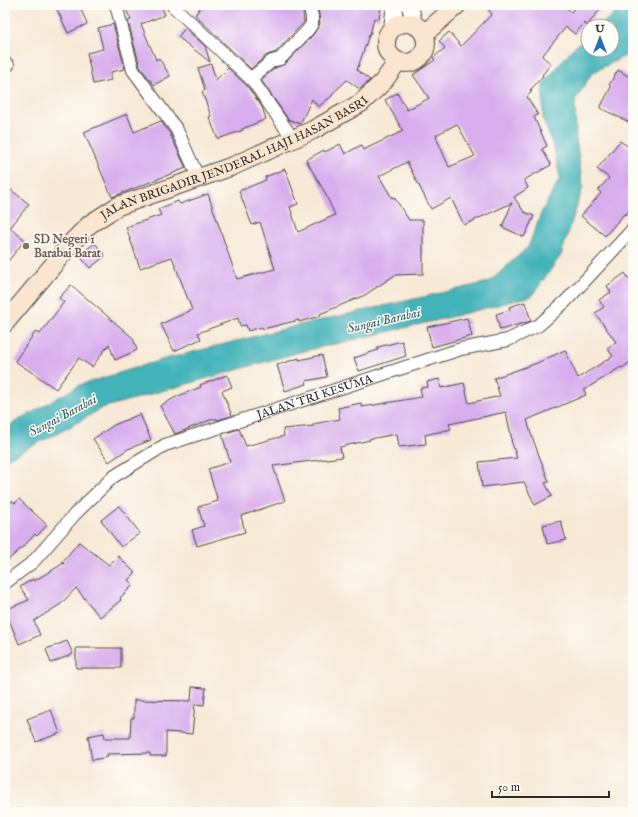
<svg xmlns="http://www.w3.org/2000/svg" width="638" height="817" viewBox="0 0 638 817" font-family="'IM FELL English',serif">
  <rect width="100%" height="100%" fill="#fdfcf7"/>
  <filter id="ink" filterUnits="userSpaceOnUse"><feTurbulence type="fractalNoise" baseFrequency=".025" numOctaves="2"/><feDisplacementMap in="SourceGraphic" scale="8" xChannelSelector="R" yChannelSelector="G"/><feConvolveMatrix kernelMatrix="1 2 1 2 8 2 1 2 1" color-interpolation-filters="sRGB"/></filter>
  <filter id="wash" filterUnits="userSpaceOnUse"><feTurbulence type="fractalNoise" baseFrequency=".012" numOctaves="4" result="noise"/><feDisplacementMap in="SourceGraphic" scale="16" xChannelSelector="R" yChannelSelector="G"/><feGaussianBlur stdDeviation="0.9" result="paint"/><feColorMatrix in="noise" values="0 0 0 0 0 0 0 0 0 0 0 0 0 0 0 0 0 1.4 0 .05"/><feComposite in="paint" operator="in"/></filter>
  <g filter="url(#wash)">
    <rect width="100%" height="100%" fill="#f7e9d5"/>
    <path fill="#43b3b9" stroke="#376f72" d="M633,7v48l-10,2 -31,16 -17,28 1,37 7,49 -22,68 -29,41 -89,23 -143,33 -198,56 -34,20 -60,30 -3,3v-33l75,-43 81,-25 139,-35 189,-43 39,-35 13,-34 19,-35 -6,-29 -11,-30v-34l29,-36 16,-13v14h24v-24h-13l15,-12z"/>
    <g id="blocks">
      <path fill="#d8aded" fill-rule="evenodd" d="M55,5h24l8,19 -19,9z
        M124,5h37l4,10 -24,9 15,36 3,-2 11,18 -16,9 -14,-18 -12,-46 3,-1z
        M202,5h100l2,17 -28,30 -9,3 -16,14 -56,-54z
        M317,5h57l7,1 -2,13 -5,-1 -4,17h-1l-12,35 13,10 -10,9 -13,-9 -15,14 1,1 -15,12 -6,-8 -12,25 -12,-5 -27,-39 14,-12 10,-4 28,-29 7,-11 -1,-10z
        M484,5h80l7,7 6,-7h26l-16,21 -3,-3 -9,11 -9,-7 -24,29 9,8 -9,11 1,1 -13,14 2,1 -5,6 11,18 -4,2 13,29 -5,3 9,16 -27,15 4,8 -14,9 10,15 10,4 -10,21 -22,-10 10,-24 -48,22 -13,-27 -20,11 -24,-47 -28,14 13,22 2,-1 15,23h14v54l-28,1 -30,20 -45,19v2l-21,6v-2l-36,9 -1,-2 -14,4 -2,-6 -6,1 -2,-8 -40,15 3,6 -27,12 -13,-27 31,-14 -20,-53 -32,11 -14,-41 35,-12 -3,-6 20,-8 2,3 28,-10 29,85 38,-10 -15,-47 -8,3 -13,-34 27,-11 -1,-3 20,-8 13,35 -8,3 8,25 37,-17 -11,-24 -18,-31 18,-10 1,2 15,-8 5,10 16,-9 2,5 40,-19 -18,-31 12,-7 10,17 22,-12 -16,-23 22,-15 -2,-2 12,-10 -6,-7 10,-9 12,14 31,-32zM457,124l18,32 -26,11 -13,-30h1l-1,-2z
        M113,24l12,45 -14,3v8l-18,4 -6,-31 16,-4 -5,-21z
        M185,28l20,18 5,16 -32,-25z
        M211,64l5,16 12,-12 19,18 15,21 4,12 -24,10 1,1 -25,9 -9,-22 2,-1 -9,-24 3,-2 -7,-22z
        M618,70l15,9v45l-33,-16 11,-21 -2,-2z
        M127,114l7,18 27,-11 9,13 16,34 -74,29 -28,-65z
        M620,141l13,9v56l-8,9 -1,-1 -19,22 -24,-20 20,-23 -3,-3 11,-12 -12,-9z
        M5,185l24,19 -19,24 15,12 -20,25z
        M95,243l10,13 -15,12 -11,-13z
        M625,273l8,11v76l-11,8 -1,-1 -37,23 2,5 -59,25 4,14 18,48 -4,1 7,13 -17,9 -11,-23 -42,5 -3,-25 38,-4 -6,-18h1l-6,-28 -57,12 2,5 -26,6 1,9 -27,3 -2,-13 -28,5 1,1 -30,7 2,10 -69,9 12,35 -44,15 4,16 -48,14 -5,-16 12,-4 -6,-19 20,-6 -10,-32 22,-7 -8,-28 17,-5 7,17 38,-10 -1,-7 31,-3 -1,-2 27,-5 -2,-11 23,-5 1,4 60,-10 -2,-9 8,-1 -1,-5 12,-3 2,9 23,-5 5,20 31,-7 -6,-18 43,-15 28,-13 13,28 35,-22 -6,-8 9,-6 -21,-29 9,-6 -5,-7 12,-8 -4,-6z
        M71,285l62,53 4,12 -22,10 -6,-16 -17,23 -13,-9 -23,31 -41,-28 21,-30 4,3 24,-32 -5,-4z
        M525,302l6,19 -31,9 -4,-16 14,-4 -1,-3z
        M467,318l5,18 -40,11 -5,-20z
        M402,341l4,15 -47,15 -5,-13 24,-8v-3z
        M322,355l5,22 -21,4 1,3 -22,7 -8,-26 22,-7v2z
        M227,375l5,12 -10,4 10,25 -15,4v-1h-4l-38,15 -15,-28 18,-10 23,-9 -1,-2z
        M140,414l11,26 -23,9 -19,13 -16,-23 21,-14z
        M5,497l10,6 4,-4 28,26 -10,11 -2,-2 -7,8 -23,21z
        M119,506l21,27 -19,14 -20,-27z
        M561,521l5,19 -19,4 -4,-19z
        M79,542l30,23 9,-9 17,17 -7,7 5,5 -13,13 1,2 -21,17 -24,-29 -15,16 -27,17 6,14 -21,9 -14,-34 24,-10 -9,-13 13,-8 1,2 30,-18 -2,-1z
        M67,641l6,13 -22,9 -5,-14z
        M76,648h45v20h-45z
        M192,687l14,1 -2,17 -9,-1 -3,30 -26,-2v24h-16v-3l-43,1 1,3 -16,3 -4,-24 16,-3 1,5h25l1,-20h3v-18l57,1z
        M51,710l9,23 -24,9 -9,-23z"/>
    </g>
  </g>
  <g filter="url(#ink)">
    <use href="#blocks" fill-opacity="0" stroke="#4a4844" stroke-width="1"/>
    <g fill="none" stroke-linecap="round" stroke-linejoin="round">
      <g stroke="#4a4844" stroke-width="14">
        <g id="minor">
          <path d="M116,5l17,65 44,60 21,47"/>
          <path d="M172,5l81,76 40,58"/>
          <path d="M5,65h3"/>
          <path d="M251,78l21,-17 8,-2 27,-28 5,-7v-8l-3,-11"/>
          <path id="s1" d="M5,583l28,-21 42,-48 38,-37 52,-32 296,-96 47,-9 31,-15 27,-24 67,-72"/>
        </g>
      </g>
      <g stroke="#4a4844" stroke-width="18">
        <path id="tertiary" d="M410,5l4,19
          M392,28l3,-23"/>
      </g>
      <g stroke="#4a4844" stroke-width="20">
        <g id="secondary">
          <circle cx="406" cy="43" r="20"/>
          <path d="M424,34l33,-29"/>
          <path id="s2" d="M5,323l69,-83 16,-16 28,-18 115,-40 80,-36 48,-27 22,-21 15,-21"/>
        </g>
      </g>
      <use href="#minor" stroke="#fff" stroke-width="12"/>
      <use href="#tertiary" stroke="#fff" stroke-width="16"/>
      <use href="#secondary" stroke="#fbe5cf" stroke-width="18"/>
    </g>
  </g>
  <circle fill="#8d6e63" stroke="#fdfcf7" stroke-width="1.5" cx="26" cy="246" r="4"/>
  <g text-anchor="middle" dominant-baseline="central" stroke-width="3" stroke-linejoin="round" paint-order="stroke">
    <g font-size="12" fill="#2b2b2b" stroke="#fdfcf7">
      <text stroke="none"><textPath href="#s2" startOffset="290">JALAN BRIGADIR JENDERAL HAJI HASAN BASRI</textPath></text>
      <text stroke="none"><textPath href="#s1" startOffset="370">JALAN TRI KESUMA</textPath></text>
    </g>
    <g font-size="12" font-weight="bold" fill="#785e54" stroke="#fdfcf7" text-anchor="start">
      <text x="34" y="239">SD Negeri 1<tspan x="34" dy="14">Barabai Barat</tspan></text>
    </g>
    <g font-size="13" font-style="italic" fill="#356164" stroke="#fdfcf7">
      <text transform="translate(384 321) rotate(-13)">Sungai Barabai</text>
      <text transform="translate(63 416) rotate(-28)">Sungai Barabai</text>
    </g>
  </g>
  <rect width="638" height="817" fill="none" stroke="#fdfcf7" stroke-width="20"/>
  <g transform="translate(600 38)"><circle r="19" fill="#fdfcf7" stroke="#a9a8a5"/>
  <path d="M0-3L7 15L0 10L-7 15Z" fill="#1f6fb2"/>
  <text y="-6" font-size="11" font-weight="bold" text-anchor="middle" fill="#2b2b2b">U</text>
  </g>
  <path d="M492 791v6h117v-6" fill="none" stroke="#2b2b2b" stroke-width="2"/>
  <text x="498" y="791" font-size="12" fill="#2b2b2b" stroke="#fdfcf7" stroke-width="3" paint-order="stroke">50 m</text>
</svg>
